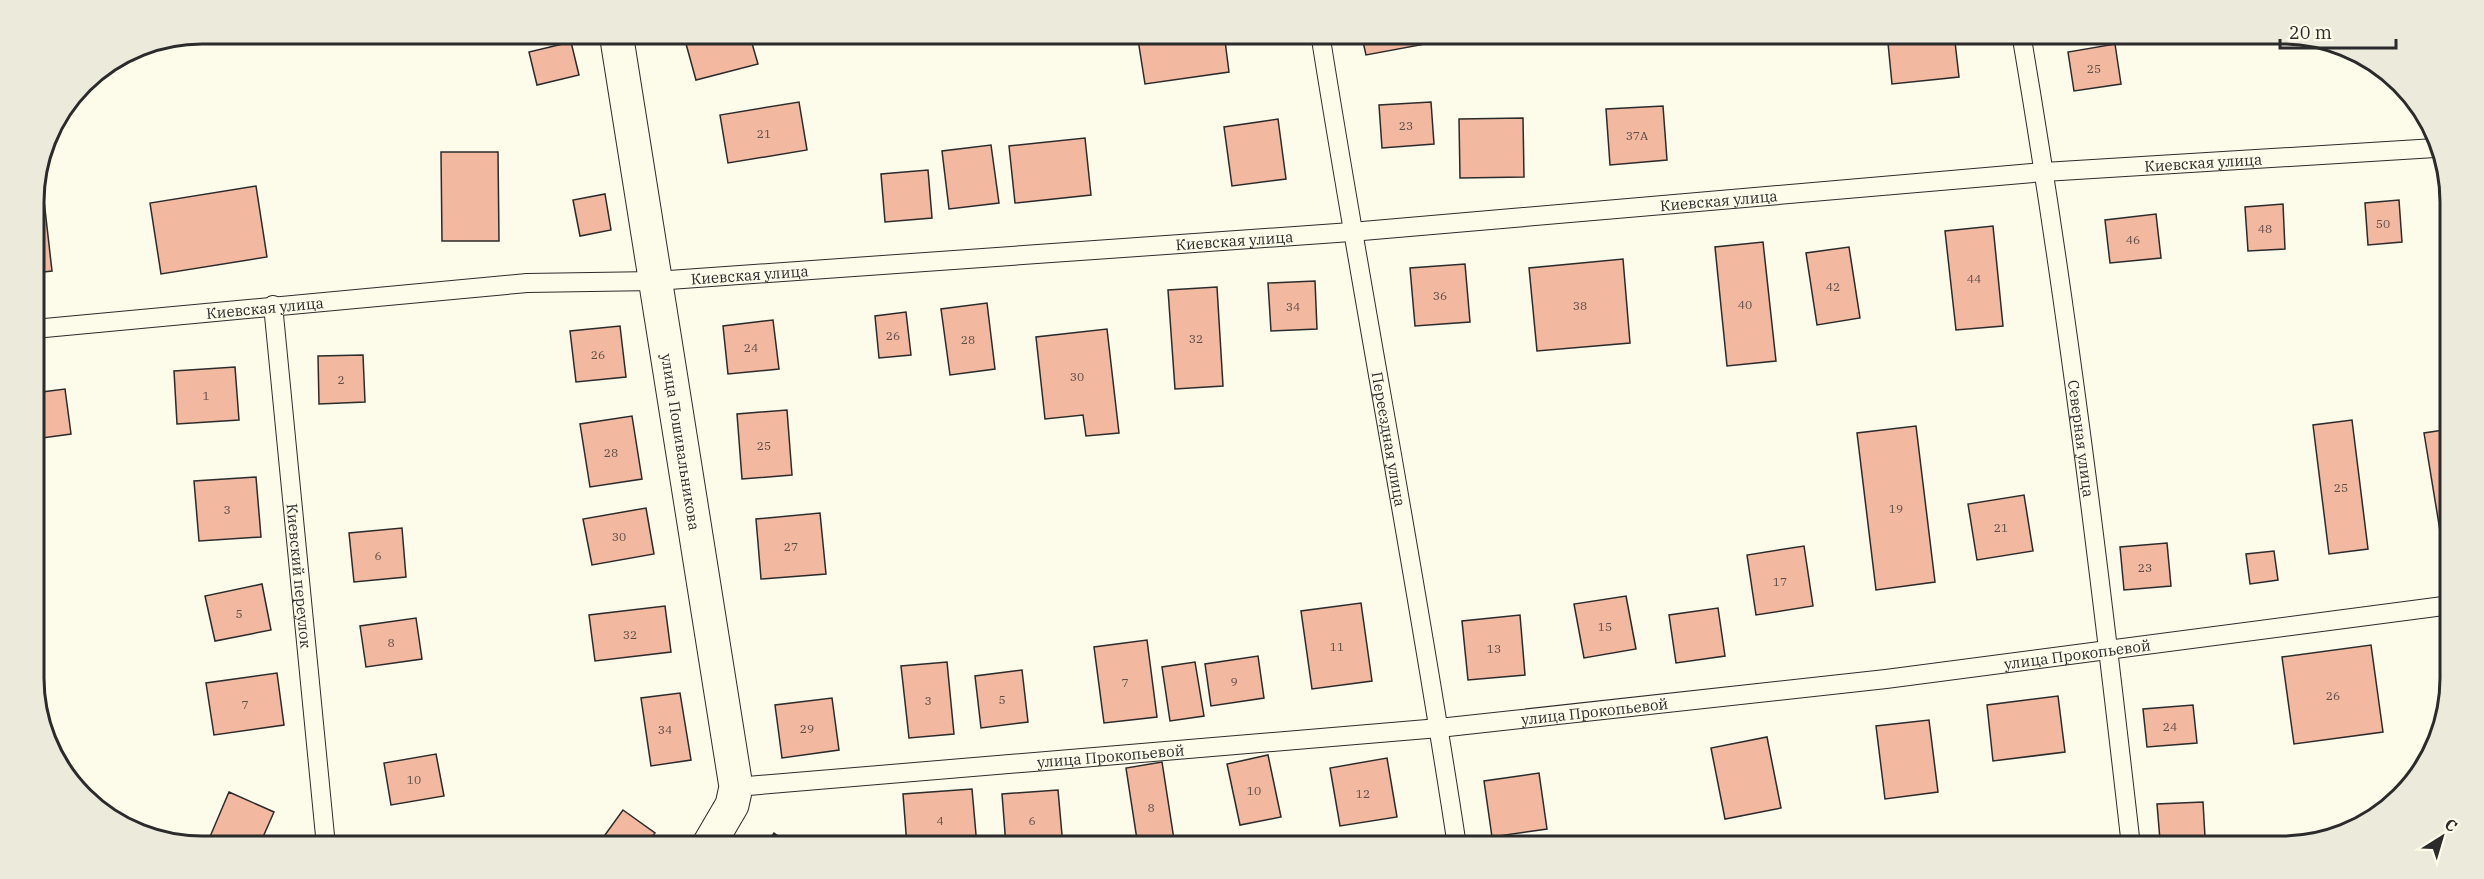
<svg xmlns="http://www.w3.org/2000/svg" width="2484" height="879" viewBox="0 0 2484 879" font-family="'IBM Plex Serif',serif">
  <rect width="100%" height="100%" fill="#fdfbea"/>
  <path fill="#f2b8a0" stroke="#2b2b2b" stroke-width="1.5" d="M683,33h66l9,31 -62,16z
    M1137,33h87l5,39 -84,12z
    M1361,33h85l1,7 -81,15z
    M1887,33h67l5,44 -67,7z
    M571,42l8,33 -42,10 -8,-33z
    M2115,44l6,40 -47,7 -6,-39z
    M799,102l8,48 -79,13 -8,-48z
    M1431,102l3,42 -52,4 -3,-43z
    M1663,106l4,54 -57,5 -4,-56z
    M1523,118l1,59 -64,1 -1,-59z
    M1278,119l8,60 -54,7 -8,-59z
    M1085,138l6,57 -76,8 -6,-57z
    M991,145l8,58 -50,6 -7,-58z
    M441,152h57l1,89h-57z
    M40,165l12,106 -18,2 -1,-82z
    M928,170l4,48 -47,4 -4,-48z
    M256,186l11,71 -106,17 -11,-71z
    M605,194l6,36 -31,6 -7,-36z
    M2399,200l3,42 -34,3 -3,-42z
    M2283,204l2,45 -37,2 -3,-44z
    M2156,214l5,44 -51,5 -5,-43z
    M1993,226l10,100 -47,4 -11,-99z
    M1763,242l13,119 -49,5 -12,-119z
    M1849,247l11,71 -43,7 -11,-72z
    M1623,259l7,84 -93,8 -8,-83z
    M1465,264l5,58 -55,4 -5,-58z
    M1315,281l2,48 -46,2 -3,-48z
    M1217,287l6,99 -48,3 -7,-99z
    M987,303l8,66 -45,6 -9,-66z
    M906,312l5,43 -32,3 -4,-42z
    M773,320l6,49 -51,5 -5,-48z
    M620,326l6,51 -50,5 -6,-51z
    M1107,329l12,104 -33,3 -3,-21 -38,4 -9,-82z
    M363,355l2,47 -46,2 -1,-48z
    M235,367l4,53 -62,4 -3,-53z
    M65,389l6,45 -36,5 -1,-46z
    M787,410l5,65 -50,4 -5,-65z
    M632,416l10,63 -52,8 -10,-63z
    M2352,420l16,129 -39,5 -16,-129z
    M1916,426l19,156 -59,8 -19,-157z
    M2450,429l1,113 -9,1 -18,-110z
    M256,477l5,60 -62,4 -5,-60z
    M2024,495l9,56 -56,9 -9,-56z
    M646,508l8,46 -62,11 -9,-46z
    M820,513l6,61 -65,5 -5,-60z
    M402,528l4,49 -52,5 -5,-49z
    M2167,543l4,43 -47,4 -4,-43z
    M1804,546l9,60 -57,9 -9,-60z
    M2274,551l4,29 -28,4 -4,-30z
    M262,584l9,46 -56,11 -10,-45z
    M1626,596l10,53 -52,9 -10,-54z
    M1361,603l11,78 -60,8 -11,-78z
    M665,606l6,46 -76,9 -6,-46z
    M1718,608l7,48 -49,7 -7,-48z
    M1520,615l5,60 -57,5 -6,-59z
    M416,618l6,41 -56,8 -6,-41z
    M1147,640l10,77 -53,6 -10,-76z
    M2371,645l12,87 -89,12 -12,-87z
    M1258,656l6,42 -53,8 -6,-42z
    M947,662l7,72 -45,4 -8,-72z
    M1195,662l9,54 -34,5 -8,-54z
    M1022,670l6,52 -47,6 -6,-52z
    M277,673l7,52 -70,10 -8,-52z
    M680,693l11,67 -40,6 -10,-68z
    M2058,696l7,56 -72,9 -6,-56z
    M832,698l7,52 -57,8 -7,-53z
    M2193,705l4,38 -50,4 -4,-38z
    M1929,720l9,72 -53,7 -9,-73z
    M1767,737l14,71 -56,11 -14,-71z
    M436,754l8,42 -53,9 -7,-42z
    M1268,755l13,62 -41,8 -13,-61z
    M1387,758l10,59 -57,9 -10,-58z
    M1162,762l13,84h-37l-12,-78z
    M1539,773l8,56 -55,8 -8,-56z
    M972,789l5,57h-70l-4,-52z
    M1058,790l5,56h-57l-4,-52z
    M229,792l45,20 -15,34h-34l-16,-7z
    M2203,802l2,35 -45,3 -3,-36z
    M623,810l32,23 -10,13h-48z
    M774,833l18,13h-27z"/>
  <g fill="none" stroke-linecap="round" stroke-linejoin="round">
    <g stroke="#2b2b2b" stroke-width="20">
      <g id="lane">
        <path id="s1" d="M1320,33c43,271 96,541 137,813"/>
        <path id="s2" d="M2021,33c46,269 79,541 110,813"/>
        <path id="s3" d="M273,305l53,541"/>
        <path id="s4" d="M34,329l493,-46 128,-2 696,-49 693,-60 391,-24"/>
        <path id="s5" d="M736,787l703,-59 447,-49 565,-74"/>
      </g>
    </g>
    <g stroke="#2b2b2b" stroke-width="35">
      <g id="secondary">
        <path id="s6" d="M616,33l120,754 -4,18 -24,41"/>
      </g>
    </g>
    <use href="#lane" stroke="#fdfbea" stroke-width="18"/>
    <use href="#secondary" stroke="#fdfbea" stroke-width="33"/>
  </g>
  <g text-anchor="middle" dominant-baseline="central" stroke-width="4.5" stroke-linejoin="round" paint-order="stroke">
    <g font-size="12" fill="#5d4e48">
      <text x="2094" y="68">25</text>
      <text x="1406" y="125">23</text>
      <text x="764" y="133">21</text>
      <text x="1637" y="135">37А</text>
      <text x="2383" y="223">50</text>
      <text x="2265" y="228">48</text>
      <text x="2133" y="239">46</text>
      <text x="1974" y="278">44</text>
      <text x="1833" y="286">42</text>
      <text x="1440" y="295">36</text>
      <text x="1745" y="304">40</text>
      <text x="1580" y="305">38</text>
      <text x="1293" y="306">34</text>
      <text x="893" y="335">26</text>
      <text x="1196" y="338">32</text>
      <text x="968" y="339">28</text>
      <text x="751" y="347">24</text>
      <text x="598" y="354">26</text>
      <text x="1077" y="376">30</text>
      <text x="341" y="379">2</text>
      <text x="206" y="395">1</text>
      <text x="764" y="445">25</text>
      <text x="611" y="452">28</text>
      <text x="2341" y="487">25</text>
      <text x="1896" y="508">19</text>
      <text x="227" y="509">3</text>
      <text x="2001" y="527">21</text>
      <text x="619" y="536">30</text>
      <text x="791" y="546">27</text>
      <text x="378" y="555">6</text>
      <text x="2145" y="567">23</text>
      <text x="1780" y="581">17</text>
      <text x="239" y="613">5</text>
      <text x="1605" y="626">15</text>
      <text x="630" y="634">32</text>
      <text x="391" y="642">8</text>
      <text x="1337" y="646">11</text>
      <text x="1494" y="648">13</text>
      <text x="1234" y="681">9</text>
      <text x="1125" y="682">7</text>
      <text x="2333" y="695">26</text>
      <text x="1002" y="699">5</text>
      <text x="928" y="700">3</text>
      <text x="245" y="704">7</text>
      <text x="2170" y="726">24</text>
      <text x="807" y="728">29</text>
      <text x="665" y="729">34</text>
      <text x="414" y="779">10</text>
      <text x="1254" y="790">10</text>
      <text x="1363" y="793">12</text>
      <text x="1151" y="807">8</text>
      <text x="940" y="820">4</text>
      <text x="1032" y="820">6</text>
    </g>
    <g font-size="15" fill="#2b2b2b" stroke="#fdfbea">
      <text stroke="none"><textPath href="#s4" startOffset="2176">Киевская улица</textPath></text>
      <text stroke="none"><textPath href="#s4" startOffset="1690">Киевская улица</textPath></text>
      <text stroke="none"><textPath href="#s4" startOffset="1204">Киевская улица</textPath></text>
      <text stroke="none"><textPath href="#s4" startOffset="718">Киевская улица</textPath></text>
      <text stroke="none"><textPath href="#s4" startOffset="232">Киевская улица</textPath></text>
      <text stroke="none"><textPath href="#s1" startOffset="412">Переездная улица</textPath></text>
      <text stroke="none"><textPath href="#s2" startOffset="410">Северная улица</textPath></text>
      <text stroke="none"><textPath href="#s6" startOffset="414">улица Пошивальникова</textPath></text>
      <text stroke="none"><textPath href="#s3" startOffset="272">Киевский переулок</textPath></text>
      <text stroke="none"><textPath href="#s5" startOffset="1348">улица Прокопьевой</textPath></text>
      <text stroke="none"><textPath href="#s5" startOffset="862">улица Прокопьевой</textPath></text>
      <text stroke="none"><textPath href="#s5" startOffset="376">улица Прокопьевой</textPath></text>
    </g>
  </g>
  <path d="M0 0H2484V879H0ZM202 44H2282A158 158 0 0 1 2440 202V678A158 158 0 0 1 2282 836H202A158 158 0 0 1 44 678V202A158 158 0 0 1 202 44Z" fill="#eceadb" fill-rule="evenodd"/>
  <path fill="none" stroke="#2b2b2b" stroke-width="3" d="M202 44H2282A158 158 0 0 1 2440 202V678A158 158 0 0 1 2282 836H202A158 158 0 0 1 44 678V202A158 158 0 0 1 202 44Z"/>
  <g transform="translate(2442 837) rotate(37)" stroke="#fdfbea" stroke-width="4.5" paint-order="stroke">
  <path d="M0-4.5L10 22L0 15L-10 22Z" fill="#2b2b2b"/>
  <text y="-9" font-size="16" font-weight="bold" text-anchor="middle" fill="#2b2b2b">С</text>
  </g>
  <path d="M2280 39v9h116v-9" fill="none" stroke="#2b2b2b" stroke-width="3"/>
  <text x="2289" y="39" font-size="18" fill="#2b2b2b" stroke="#fdfbea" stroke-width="4.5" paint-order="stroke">20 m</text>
</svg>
